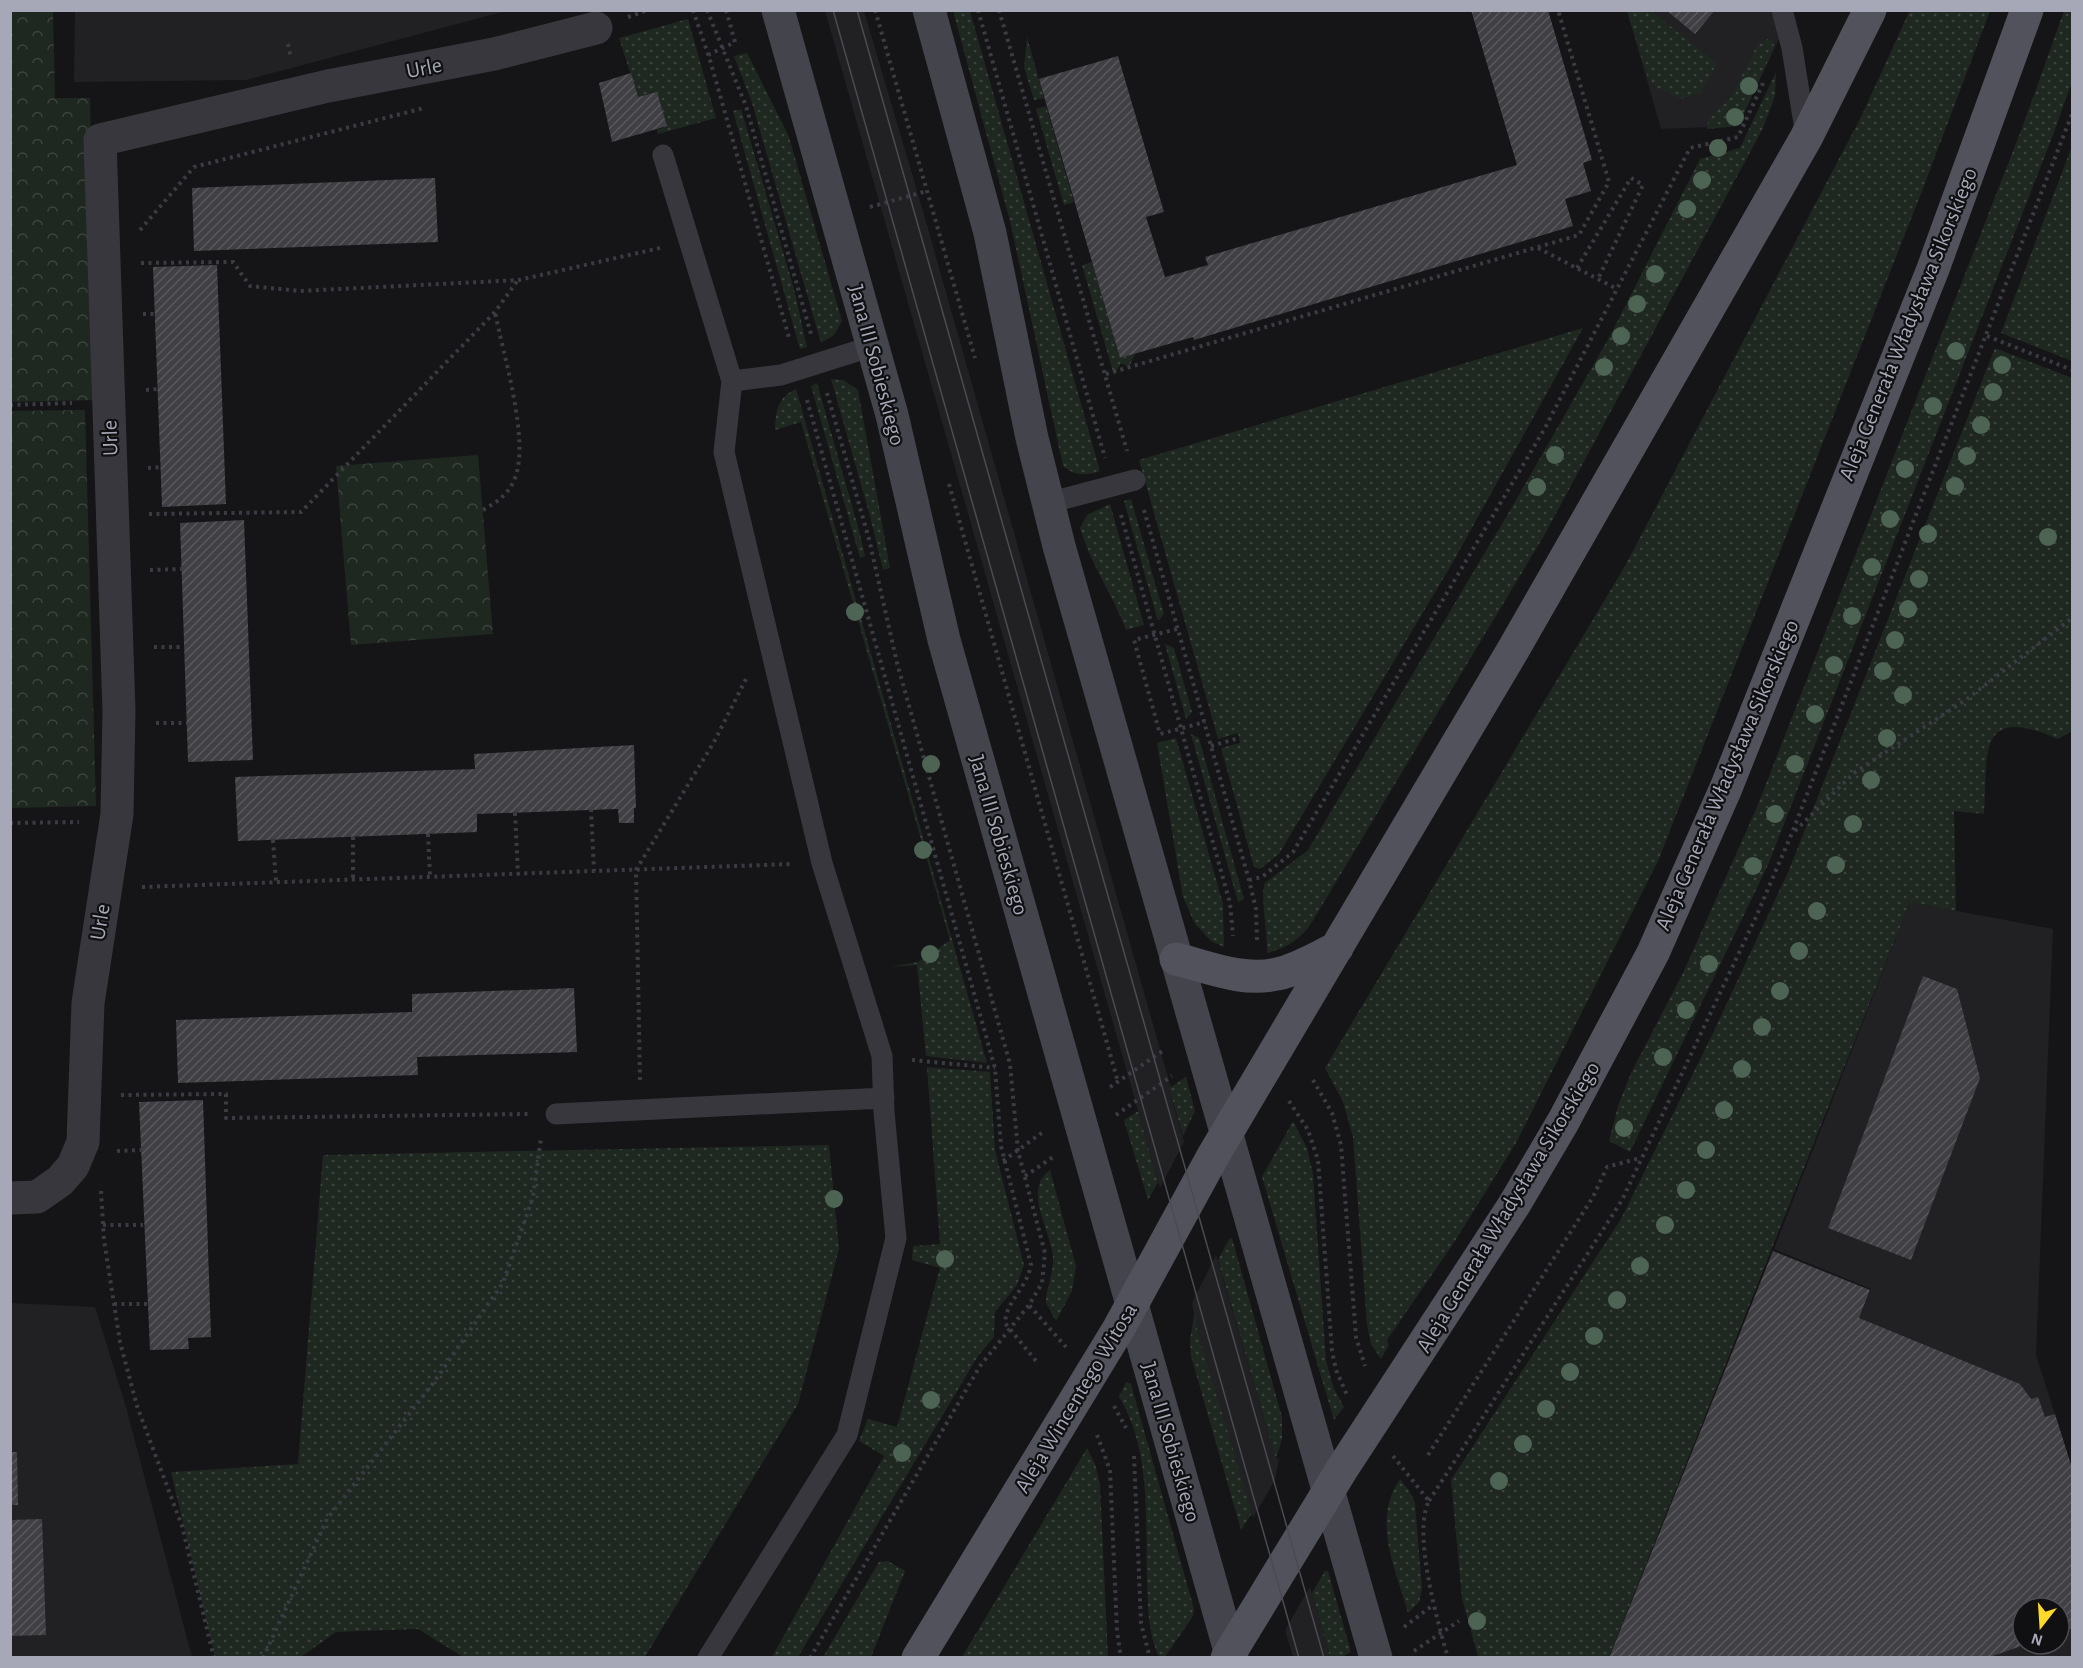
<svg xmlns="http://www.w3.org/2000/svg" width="2083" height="1668" viewBox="0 0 2083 1668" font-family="'Alegreya Sans',sans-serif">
  <defs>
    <pattern id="grass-dots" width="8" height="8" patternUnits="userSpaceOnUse" patternTransform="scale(1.5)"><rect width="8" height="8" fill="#1f2721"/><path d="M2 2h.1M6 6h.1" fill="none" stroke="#3d443f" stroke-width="1.8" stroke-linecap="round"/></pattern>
    <pattern id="forest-crowns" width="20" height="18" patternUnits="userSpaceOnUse" patternTransform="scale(1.5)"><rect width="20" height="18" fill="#1f2721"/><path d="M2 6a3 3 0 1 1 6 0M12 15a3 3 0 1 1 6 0" fill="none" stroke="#3d443f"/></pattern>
    <pattern id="building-hatch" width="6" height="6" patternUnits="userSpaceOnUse" patternTransform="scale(1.5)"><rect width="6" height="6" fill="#3f3f44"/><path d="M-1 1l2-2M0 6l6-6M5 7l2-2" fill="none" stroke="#58585d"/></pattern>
  </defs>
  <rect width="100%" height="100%" fill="#151517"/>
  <path fill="#212124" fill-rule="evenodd" d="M75,11v-1l431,1 -260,69 -172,2z
    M825,11h39l59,200 248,877 -2,1 15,53 -24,46z
    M1627,11h165l-54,115 -77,3z
    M1910,902l143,27 -17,426 36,113v189l-354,1 153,-369 -97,-40zM2023,1608h36v36h-36z
    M1216,1255l60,204 3,-1 -4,22 -22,38 -56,-189 -5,-26z
    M11,1303l84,4 31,100 66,250 -181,1z
    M1310,1587l20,70h-37l-8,-27z"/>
  <path fill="url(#grass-dots)" d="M1910,10l80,1 -68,180 -264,670 -142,282 -61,98 -68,99 2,5 -8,14 -10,-15 -4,-19 -14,-188 -10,-35 -18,-34 300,-502 236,-449z
    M953,11h17l130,460c-14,5 -25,5 -37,-5l-53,-245z
    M1627,11h24l66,52 -16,29 -20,7 -24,-11 -9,-10z
    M2064,11h8v71l-19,53 -285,730 -138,287 -21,-11 9,-35 13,-33 53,-102 73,-164 265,-679z
    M688,19l28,99 -58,16 -1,-4 10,-4 -10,-34 -19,5 -19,-59z
    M1027,37l17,61 -10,2 -10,-33z
    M1768,39l5,3 1,6 -36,78 -31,3 1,-9 23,-23 27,-53z
    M747,53l42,84 53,184 -8,14 -13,8 -69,-240 -18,-47z
    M1776,72l-1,24 -12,32 -218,406 -233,388c-11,17 -25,26 -45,31 1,-15 -7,-61 -2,-70l43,-33 204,-343 99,-173 89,-175 40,-11z
    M1046,106l28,96 -10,3 -28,-96z
    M741,109l53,180 13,58 -7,2 -67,-238z
    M2072,146v215l-71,-28z
    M1092,262l28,96 15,-4 -6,13 -8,-4 -7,12 -32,-110z
    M1583,328l-130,234 -174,292 -19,15 -6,-2 -33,-119 19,-5 -2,-10 -20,6 -79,-279z
    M1995,348l77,30v353l-14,8c-82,-36 -70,14 -74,75l-30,-3 2,100 -46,-9 -301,755h-131l-16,-59 -11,-118 170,-261 92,-186 76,-163z
    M831,379l12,1 15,10 32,178 -7,2 -13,-54z
    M817,383l43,151 5,22 -5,2 -49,-172z
    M796,389l191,674 -61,-7 -9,-91 -27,2 28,-5 32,-22 -149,-518 -26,8c1,-20 2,-32 21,-41z
    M1131,499l33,115 -6,7 -34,-120z
    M1110,504l34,121 -18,5c-13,-35 -35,-65 -46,-102l7,-13z
    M1165,644l9,4 18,64 -6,7z
    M1191,734l8,4 45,161 -6,3z
    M1176,738l47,166 1,43 -13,-6 -16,-17 -12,-27 -26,-154z
    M927,1067l63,5 5,78 29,115 -7,20 -22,27 -1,25 -16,19 -180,301h-26l112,-201 -25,-15 9,-22 29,8 43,-159 -28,-8 1,-14 27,-2z
    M1186,1077l9,34 -12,25 -14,-48z
    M1138,1111l20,71 -10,18 -24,-80z
    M1293,1121l14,27 6,26 13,187 8,28 10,18 -10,13 -72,-243z
    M829,1145l10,104 -41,155 -153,253h-182l-45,-28 -82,3 -35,25h-86l-44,-185 127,-8 25,-309z
    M1050,1170l26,96 -4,25 -16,30 -10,-18c0,-15 8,-30 7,-46 -2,-26 -31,-68 -3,-87z
    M1232,1238l50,179v22l-6,20 -58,-199 11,-21z
    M1195,1310l2,19 55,184 -11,17 -50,-174 -1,-16z
    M1126,1382l5,2 63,225 -1,7 -28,41 -7,-2c-10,-24 -10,-47 -11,-73 -2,-62 5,-131 -28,-185z
    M1087,1448l8,16 5,21 8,172h-146z
    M1400,1479l10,13 5,11 7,86 -3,13 -11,11c-12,-44 -37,-92 -8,-134z
    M888,1561l17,10 -34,86h-48l56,-95z
    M1325,1571h3l23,81 -9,5h-12l-18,-64z"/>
  <path fill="url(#forest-crowns)" d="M10,11h43l2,87h35l7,302 -86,2z
    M85,410l11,396 -85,2v-397z
    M478,455l15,179 -142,11 -15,-179z"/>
  <path fill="url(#building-hatch)" d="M1471,10h77l44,150 -9,3 8,28 -26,8 8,27 -379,114 -1,-3 -73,21 -81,-279 79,-23 46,156 -18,5 19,60 43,-12 -3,-8 312,-92z
    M1666,10h49l-20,24z
    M631,73l7,24 19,-5 10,34 -55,16 -13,-59z
    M435,178l3,64 -244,9 -2,-63z
    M217,265l9,239 -64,3 -9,-240z
    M244,520l9,240 -65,2 -8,-239z
    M634,745l2,63h-2v15h-15l-1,-14 -141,5v18l-239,9 -3,-64 240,-8 -1,-15z
    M1923,976l34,13 23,89 -69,182 -83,-32z
    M574,988l3,64 -160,5 1,18 -240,8 -2,-63 236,-8v-18z
    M203,1100l8,237 -23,1 1,11 -39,1 -11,-248z
    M1773,1251l97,39 -11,28 161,66 11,15 7,-2 7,20 10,-3 17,54v160l-13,4v-24h-36v36h4l-40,14h-378z
    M10,1452h7l1,53h-8z
    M42,1519l4,116 -36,1v-116z"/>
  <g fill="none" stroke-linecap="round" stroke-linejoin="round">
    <path stroke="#3b3c43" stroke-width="4" stroke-dasharray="3 4.5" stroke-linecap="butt" d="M693,10l17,50 80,281
      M707,10l39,96 65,228
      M875,10l100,348
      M978,10l127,448
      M999,10l128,441
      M628,17l20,-7
      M288,44l3,14
      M708,55l27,-13 -9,-32
      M870,207l57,-16
      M140,230l54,-63 230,-59
      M1538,248l79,41
      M141,263l92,-1 17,24 50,5 219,-11 141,-32
      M1577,268l54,-90 12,7 -45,94
      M143,314h12
      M1987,336l85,34
      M1106,374l473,-139 30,-53 -51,-172
      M146,390l12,-1
      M827,393l42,146 28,124 113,401 8,87 27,102 -3,30 -13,22 37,42
      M807,400l188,668 6,78 30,119c-4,23 -25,36 -26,58l31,38
      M10,405l62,-2
      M148,468l13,-1
      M949,484l169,598
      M483,510c14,-8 26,-16 32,-32 15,-38 -12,-124 -20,-166
      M1144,510l105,370 7,29 1,31
      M149,514l152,-2 194,-200 23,-32
      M1121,515l109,388 3,33
      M150,570l32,-1
      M1177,629l-43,11 26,94 45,-12
      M154,647h30
      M156,723h31
      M1211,746l28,-8
      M591,809l3,62
      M515,813l3,61
      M10,823l69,-1
      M1795,831l59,-58 113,-74 105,-81
      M428,834l2,43
      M353,837v43
      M273,840l3,42
      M1249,880l13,-3 31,-25 252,-424 145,-280 48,-11 27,-58
      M142,887l650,-23
      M912,1060l83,8
      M640,1080l-4,-210 78,-128 32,-63
      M1313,1080l19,33 9,32 15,192 9,29
      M1110,1087l54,-37
      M121,1095l105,-1v24l302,-4
      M1289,1101l19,29 10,30 14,191 4,19 11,25
      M1116,1115l56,-39
      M117,1151l24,-1
      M1003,1161l40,-29
      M1025,1176l28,-19
      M101,1191l3,49 16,102 17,64 45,120 32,132
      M103,1225h40
      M114,1304h33
      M1114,1406l12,22
      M1097,1435l13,35 7,161 4,27
      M1428,1455l165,-258 14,-30 33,-9
      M1134,1456l7,167 9,35
      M1393,1456l36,45c-17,32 9,122 19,157
      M1429,1501l193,-301 134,-283 36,-84 280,-719
      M1404,1627l28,-21
      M1414,1651l45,-30
      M263,1658l64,-139 107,-137 69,-99 30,-86 8,-59
      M810,1658l170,-292 49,-61"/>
    <path stroke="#38373e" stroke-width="21" d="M1782,10l10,38 14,88
      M663,155l69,226 -8,71 98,411 60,193 2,56 12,126 -49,197 -139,223
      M732,381l49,-6 92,-29
      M1048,503l87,-23
      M556,1114l328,-16"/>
    <path stroke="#38373e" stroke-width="33" d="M10,1198l27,-1 23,-16 13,-15 10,-24 5,-139 29,-189 2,-103 -19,-571 228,-54 166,-32 102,-26"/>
    <path stroke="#43444c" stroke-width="33" d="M778,10l114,405 52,225 288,1018
      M929,10l61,223 42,205 27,108 317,1112"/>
    <path stroke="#51525b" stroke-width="33" d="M1176,959c32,8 67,23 101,15 20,-4 41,-17 60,-26
      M918,1658l201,-330 94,-172 300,-506 293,-512 64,-128
      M1227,1658l115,-189 172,-264 49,-83 90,-169 73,-165 207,-519 94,-259"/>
    <path stroke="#4a4b53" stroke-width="1.5" d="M833,10l466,1648
      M857,10l467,1648"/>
  </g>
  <g fill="#4d6454">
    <circle cx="1749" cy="86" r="9"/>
    <circle cx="1735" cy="117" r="9"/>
    <circle cx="1718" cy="148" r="9"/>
    <circle cx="1702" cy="180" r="9"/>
    <circle cx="1687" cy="209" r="9"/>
    <circle cx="1655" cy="274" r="9"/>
    <circle cx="1637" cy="304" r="9"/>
    <circle cx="1621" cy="336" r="9"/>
    <circle cx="1956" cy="351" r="9"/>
    <circle cx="2002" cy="365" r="9"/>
    <circle cx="1604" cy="367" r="9"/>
    <circle cx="1993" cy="392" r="9"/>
    <circle cx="1933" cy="406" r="9"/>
    <circle cx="1981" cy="425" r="9"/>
    <circle cx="1555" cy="455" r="9"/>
    <circle cx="1967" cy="456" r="9"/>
    <circle cx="1905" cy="469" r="9"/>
    <circle cx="1955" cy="486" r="9"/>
    <circle cx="1537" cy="487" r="9"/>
    <circle cx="1890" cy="519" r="9"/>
    <circle cx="1928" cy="534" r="9"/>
    <circle cx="2048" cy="537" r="9"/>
    <circle cx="1872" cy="567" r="9"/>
    <circle cx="1919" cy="579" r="9"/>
    <circle cx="1908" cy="609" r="9"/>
    <circle cx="855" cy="612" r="9"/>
    <circle cx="1852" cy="616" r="9"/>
    <circle cx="1895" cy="640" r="9"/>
    <circle cx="1834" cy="665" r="9"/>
    <circle cx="1883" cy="671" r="9"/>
    <circle cx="1903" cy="695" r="9"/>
    <circle cx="1815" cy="714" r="9"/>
    <circle cx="1887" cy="738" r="9"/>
    <circle cx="931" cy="764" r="9"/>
    <circle cx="1795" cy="764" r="9"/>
    <circle cx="1871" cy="780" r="9"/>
    <circle cx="1775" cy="814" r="9"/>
    <circle cx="1853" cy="824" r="9"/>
    <circle cx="923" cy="850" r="9"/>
    <circle cx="1836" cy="865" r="9"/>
    <circle cx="1753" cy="866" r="9"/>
    <circle cx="1817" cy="911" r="9"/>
    <circle cx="1799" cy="951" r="9"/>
    <circle cx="930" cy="954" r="9"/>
    <circle cx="1709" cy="964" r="9"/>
    <circle cx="1780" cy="991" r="9"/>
    <circle cx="1686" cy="1010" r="9"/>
    <circle cx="1762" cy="1027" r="9"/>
    <circle cx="1663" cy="1057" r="9"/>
    <circle cx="1742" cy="1069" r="9"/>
    <circle cx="1724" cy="1110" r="9"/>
    <circle cx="1624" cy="1128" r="9"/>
    <circle cx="1706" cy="1150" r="9"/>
    <circle cx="1686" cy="1190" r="9"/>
    <circle cx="834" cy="1199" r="9"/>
    <circle cx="1665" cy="1225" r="9"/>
    <circle cx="945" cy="1259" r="9"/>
    <circle cx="1640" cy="1266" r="9"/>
    <circle cx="1617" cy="1300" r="9"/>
    <circle cx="1594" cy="1336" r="9"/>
    <circle cx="1570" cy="1372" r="9"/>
    <circle cx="931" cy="1400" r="9"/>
    <circle cx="1546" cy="1409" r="9"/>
    <circle cx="1523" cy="1444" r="9"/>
    <circle cx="902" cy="1453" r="9"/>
    <circle cx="1499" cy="1481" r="9"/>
    <circle cx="1477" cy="1621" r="9"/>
  </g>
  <g text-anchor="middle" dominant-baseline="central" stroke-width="4.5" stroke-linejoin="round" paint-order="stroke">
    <g font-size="22" fill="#a6a8b8" stroke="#101012">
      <text transform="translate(424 68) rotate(-11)">Urle</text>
      <text transform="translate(1908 324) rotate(-68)">Aleja Generała Władysława Sikorskiego</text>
      <text transform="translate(877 365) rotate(75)">Jana III Sobieskiego</text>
      <text transform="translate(110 438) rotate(-92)">Urle</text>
      <text transform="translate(1727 775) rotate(-67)">Aleja Generała Władysława Sikorskiego</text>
      <text transform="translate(999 835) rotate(74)">Jana III Sobieskiego</text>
      <text transform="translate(100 922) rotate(-81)">Urle</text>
      <text transform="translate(1508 1207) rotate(-59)">Aleja Generała Władysława Sikorskiego</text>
      <text transform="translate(1076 1398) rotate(-59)">Aleja Wincentego Witosa</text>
      <text transform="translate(1171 1442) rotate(74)">Jana III Sobieskiego</text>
    </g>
  </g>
  <rect width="2083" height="1668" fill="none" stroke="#a6a8b8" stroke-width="24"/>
  <g transform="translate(2041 1626) rotate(197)"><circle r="28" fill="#101012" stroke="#4c4d54" stroke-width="1.5"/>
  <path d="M0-4.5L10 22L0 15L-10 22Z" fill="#fdda27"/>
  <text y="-9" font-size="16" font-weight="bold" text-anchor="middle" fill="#a6a8b8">N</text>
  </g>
</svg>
